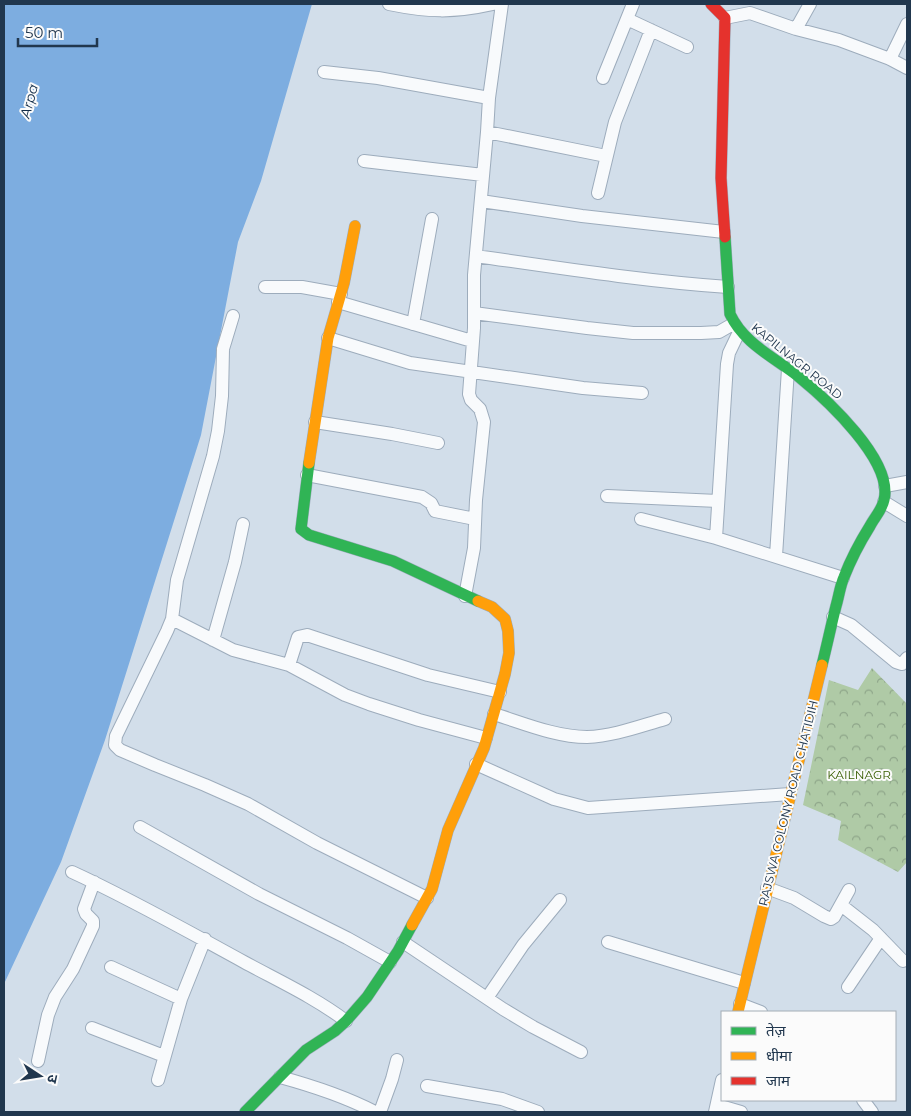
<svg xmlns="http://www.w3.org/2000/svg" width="911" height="1116" viewBox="0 0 911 1116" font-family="Montserrat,'Noto Sans Devanagari',sans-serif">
  <defs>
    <pattern id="forest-crowns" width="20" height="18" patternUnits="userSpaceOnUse" patternTransform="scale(1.25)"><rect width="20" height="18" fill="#afcaa6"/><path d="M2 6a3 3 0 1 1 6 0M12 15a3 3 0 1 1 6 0" fill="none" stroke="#8ea589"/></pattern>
  </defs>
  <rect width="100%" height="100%" fill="#d2deea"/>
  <path fill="url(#forest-crowns)" d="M872,668l35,36v158l-9,10 -60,-32 3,-19 -38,-16 26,-125 29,10z"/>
  <path fill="#7dade0" d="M4,4h308l-51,177 -23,61 -37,193 -96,305 -44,122 -57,122z"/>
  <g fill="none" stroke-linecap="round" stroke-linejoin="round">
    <g stroke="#9dacbc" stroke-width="14">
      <path id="street" d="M389,4c39,8 64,9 104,0
        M725,18l25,-5 46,16 43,11 51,19 17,9
        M627,19l60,28
        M796,29l14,-25
        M890,59l17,-35
        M324,72l54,6 111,20
        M603,78l30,-74
        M487,132l119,24
        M364,161l119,14
        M598,193l17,-71 36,-92
        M481,201l101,15 142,16
        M476,256c84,12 167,25 252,31
        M265,287h37l39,7
        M338,302l134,39
        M474,313l113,15 46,5h68l18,-1 14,-8
        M233,316l-10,33 -1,47 -4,35 -5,25 -36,124 -5,39 -5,12 -51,105 -1,9 5,5 35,15 50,20 43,19 69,39 110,55
        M413,324l19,-105
        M328,338l82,25 173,25 59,5
        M315,422l77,12 46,9
        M307,475l115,22 9,6 4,8 40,8
        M885,486l22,-4
        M607,496l111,5
        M884,502l23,14
        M641,519l75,19 127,40
        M716,538l11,-174 2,-11 10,-21
        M776,556l12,-187
        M465,596l9,-48 2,-48 8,-78 -4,-13 -9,-9 -2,-6 5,-66v-53l13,-143 2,-34 13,-94
        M833,617l18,8 45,37 6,2 5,-6
        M172,619l61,31 56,15 56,30 24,9 50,16 67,18
        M213,640l22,-78 8,-38
        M289,665l9,-28 9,-2 121,40 72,17
        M494,714c29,9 62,23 93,23 27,-1 53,-11 78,-18
        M476,764l78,35 34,9 202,-14
        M140,827l119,67 88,44 43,24
        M72,872c59,27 115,59 172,90 35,19 70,35 102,59
        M767,888l27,10 30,18 7,3 3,-2 15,-27
        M841,905l32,25 30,31
        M403,942l100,67 30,18 48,25
        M608,942l136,41
        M111,967l70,32
        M848,987l33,-49
        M487,998l36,-53 37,-45
        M740,1004l21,8
        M92,1028l72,28
        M38,1061l10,-46 7,-18 18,-28 20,-43v-5l-7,-7 -2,-5 10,-27
        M280,1077c33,9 64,19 95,35
        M158,1080l23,-81 24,-60
        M427,1086l75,13 36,13
        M863,1100l9,12
        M717,1105l24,7
        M380,1112l12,-33 5,-19
        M715,1112l7,-32"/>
    </g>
    <g stroke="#9dacbc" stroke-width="12">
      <path id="fast" d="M725,237l5,77c14,30 44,43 69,63 27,22 95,84 85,123 -2,10 -10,18 -14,26 -10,16 -19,33 -26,51 -4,9 -5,19 -8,29 -5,20 -9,39 -14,59
        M309,463l-8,66 8,6 84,26 85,40
        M245,1112l61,-62 29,-19 11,-10 21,-24 31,-46 14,-26"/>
    </g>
    <g stroke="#9dacbc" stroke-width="12">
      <path id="slow" d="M309,463l19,-125 16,-55 11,-57
        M412,925l20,-36 16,-59 36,-82 21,-74 4,-21 -1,-22 -3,-12 -13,-12 -14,-6
        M738,1012l84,-347"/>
    </g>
    <g stroke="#9dacbc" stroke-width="12">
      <path id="jam" d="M711,4l14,14 -4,160 4,59"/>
    </g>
    <use href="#street" stroke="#f8fafc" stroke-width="12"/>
    <use href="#fast" stroke="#30b455" stroke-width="11"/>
    <use href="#slow" stroke="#ff9f0a" stroke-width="11"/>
    <use href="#jam" stroke="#e5322d" stroke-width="11"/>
  </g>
  <g text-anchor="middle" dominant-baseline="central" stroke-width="4" stroke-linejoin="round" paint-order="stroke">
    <g font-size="12" fill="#21374e" stroke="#fbfbfb">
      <text transform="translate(797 361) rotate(39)">KAPILNAGR ROAD</text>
      <text transform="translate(788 803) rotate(-76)">RAJSWA COLONY ROAD CHATIDIH</text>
    </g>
    <g font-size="12" fill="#375d00" stroke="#fbfbfb">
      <text x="859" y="774">KAILNAGR</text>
    </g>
    <g font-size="14" font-style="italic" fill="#122d49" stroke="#fbfbfb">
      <text transform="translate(29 101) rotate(-75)">Arpa</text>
    </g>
  </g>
  <rect width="911" height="1116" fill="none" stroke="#21374e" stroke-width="10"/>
  <rect x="721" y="1011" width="175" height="90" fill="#fbfbfb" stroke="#a4adb6"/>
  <rect x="731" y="1027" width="25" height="8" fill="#30b455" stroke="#a4adb6"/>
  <text x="766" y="1036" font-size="15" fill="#21374e">तेज़</text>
  <rect x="731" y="1052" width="25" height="8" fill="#ff9f0a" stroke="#a4adb6"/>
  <text x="766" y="1061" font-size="15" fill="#21374e">धीमा</text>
  <rect x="731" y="1077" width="25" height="8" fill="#e5322d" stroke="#a4adb6"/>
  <text x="766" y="1086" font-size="15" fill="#21374e">जाम</text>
  <g transform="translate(40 1076) rotate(102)" stroke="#fbfbfb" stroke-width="4" paint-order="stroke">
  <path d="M0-4L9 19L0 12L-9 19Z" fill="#21374e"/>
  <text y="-8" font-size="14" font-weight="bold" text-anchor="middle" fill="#21374e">उ</text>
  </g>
  <path d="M18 38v8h79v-8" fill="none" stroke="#21374e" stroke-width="2.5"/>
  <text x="25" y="38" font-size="15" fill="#21374e" stroke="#fbfbfb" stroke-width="4" paint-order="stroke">50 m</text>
</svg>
